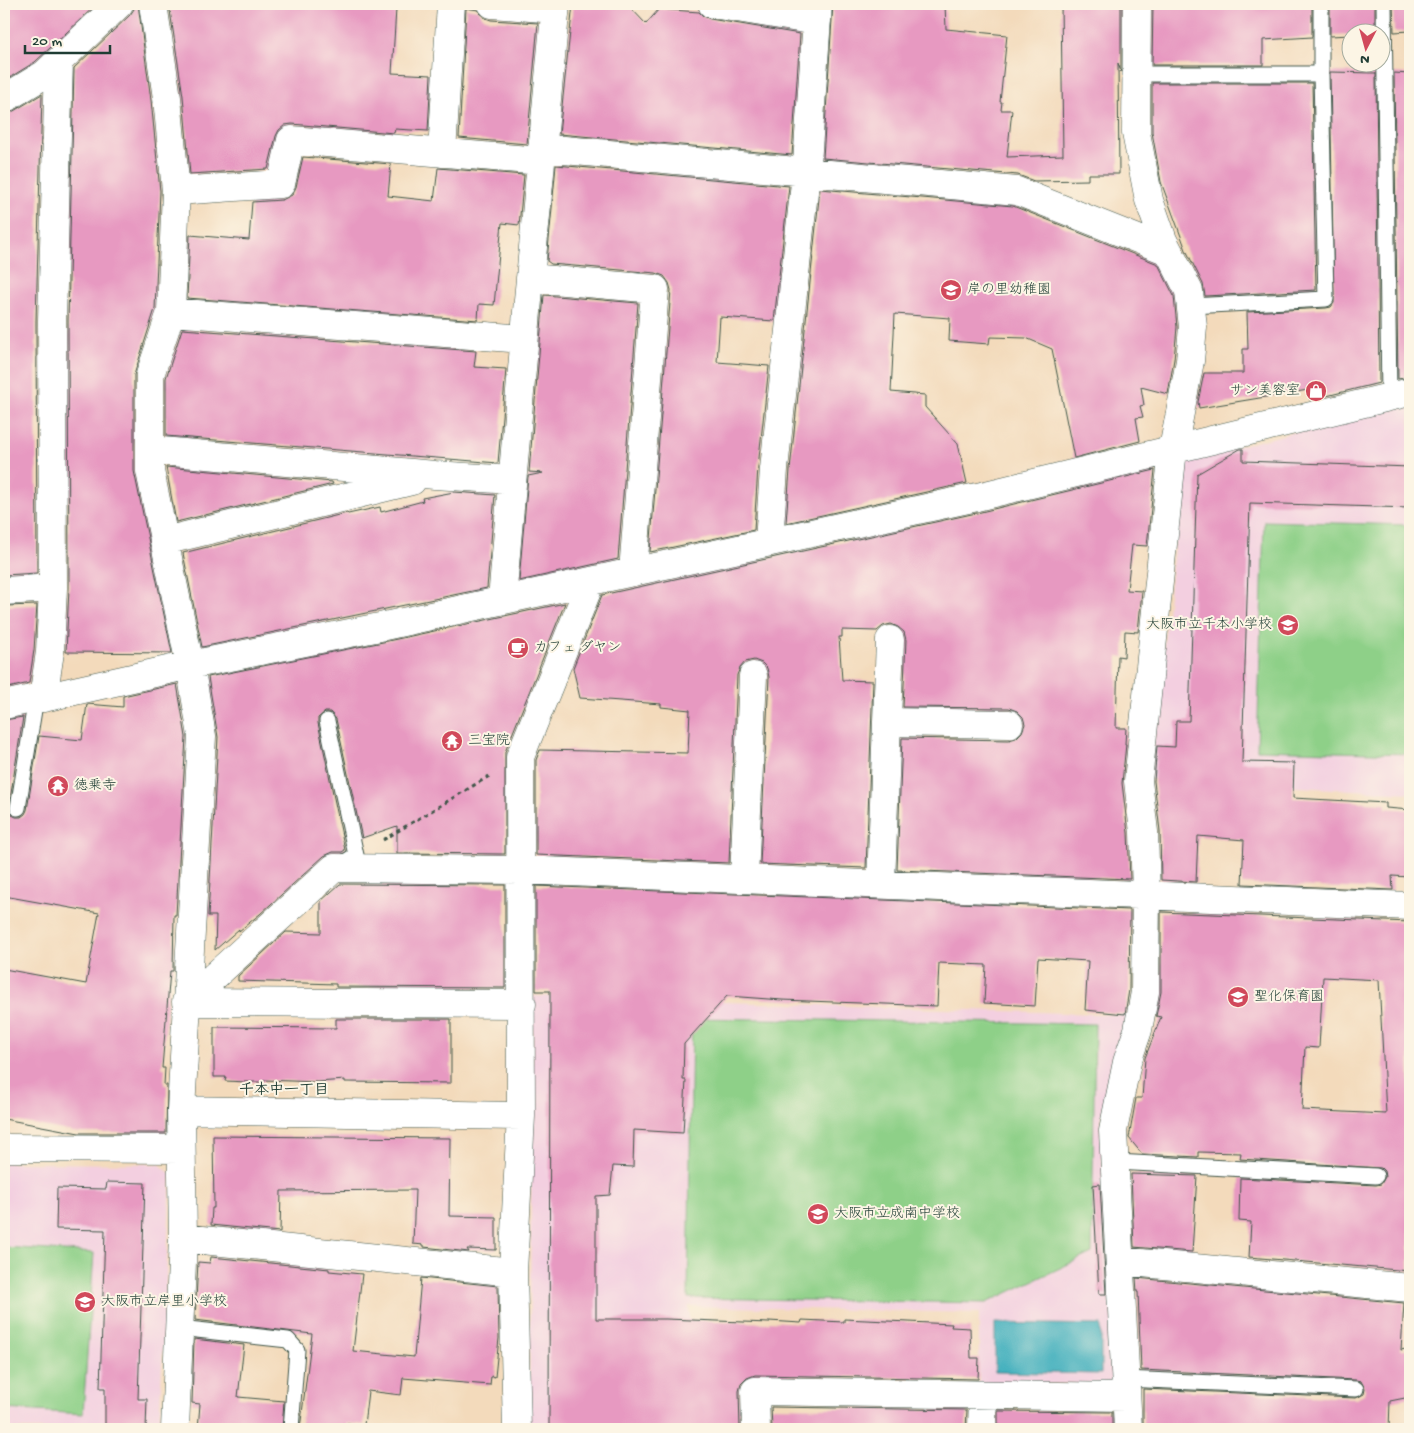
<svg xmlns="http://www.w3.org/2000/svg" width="1414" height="1433" viewBox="0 0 1414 1433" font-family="'Gochi Hand','Klee One',sans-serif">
  <rect width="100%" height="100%" fill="#fcf5e5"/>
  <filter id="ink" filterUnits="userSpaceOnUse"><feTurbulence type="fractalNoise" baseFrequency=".02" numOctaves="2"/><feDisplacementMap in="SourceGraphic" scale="10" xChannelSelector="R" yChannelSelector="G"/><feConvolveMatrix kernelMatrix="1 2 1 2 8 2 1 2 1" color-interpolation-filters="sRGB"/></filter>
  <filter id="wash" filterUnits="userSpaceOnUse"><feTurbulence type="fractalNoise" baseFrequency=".0096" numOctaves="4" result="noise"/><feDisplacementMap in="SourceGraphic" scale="20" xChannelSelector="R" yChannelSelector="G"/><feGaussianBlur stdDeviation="1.12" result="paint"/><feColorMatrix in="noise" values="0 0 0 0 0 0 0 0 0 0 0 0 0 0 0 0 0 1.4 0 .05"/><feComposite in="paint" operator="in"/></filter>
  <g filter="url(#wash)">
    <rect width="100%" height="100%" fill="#f3dabb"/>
    <path fill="#f3cfe0" d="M1410,403v390l-260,-14 32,-309 10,-12z
      M533,996l595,19 -28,107 17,261 -138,2v-72l-290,-7v123h-160z
      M4,1163l155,1 12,10 -12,255h-155z"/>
    <path fill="#8ed088" stroke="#56865e" d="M1264,521l146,4v229l-153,-4z
      M692,1018l403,6 -3,229 -106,50 -298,-5z
      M4,1247l90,6 -11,161 -79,-5z"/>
    <path fill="#40afbd" stroke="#307678" d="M995,1323l106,2v49l-106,-2z"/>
    <g id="blocks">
      <path fill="#e799c1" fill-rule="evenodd" d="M4,4h93l-62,58 -31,19z
        M134,4h4l13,96 9,91 -5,118 -21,66v96l38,182 -106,-1 3,-64 -1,-267 6,-253 56,-53 4,-6z
        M169,4h212v5h15l-4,64 39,2 -3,56 -33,-2 -1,4 -102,-9 -7,1 -6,5 -3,6 -8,33 -78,5 -7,-78z
        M573,4h39l17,2 17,18 13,-15 40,3 4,4 7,3 90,15 -8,121 -233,-21z
        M833,4h112l1,25 61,6 -7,67h2l-1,8h11l-5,47 56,-2 -2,-151h60v68l-3,-9 1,111h-31v6l-54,1 -16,-6 -195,-17z
        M1153,4h159v33l-49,3v25h-111z
        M1330,4h45v28h-23v3l-22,1z
        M1393,4h17v27l-16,1z
        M466,8l12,2 5,7 8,3 47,3 -11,121 -68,-6z
        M1330,72l46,1 3,310 -69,17 -2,-10 -109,18 -1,-6 6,-29h39v-24h5l-1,-37 79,-4 5,-1 3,-4z
        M1394,73l16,1v303l-12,2z
        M1152,83h160l4,207 -111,6 -2,-12 -17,-34 -25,-68 -9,-50z
        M42,94l-6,227 1,252 -33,2v-460l8,-3z
        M303,157l88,7 -3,32 46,5 4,-33 86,7 -5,50 -17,-2 -8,82 -15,-1 -1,16 -291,-22 3,-63 59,5 3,-38 30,-2 10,-5 4,-8z
        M556,165l233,21 -15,135 -54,-4 -3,45 52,4 -11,101 -4,63 -104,22 21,-262 -2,-7 -5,-7 -8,-3 -105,-9 -4,-3z
        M820,189l193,17 145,58 16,32 3,31 -3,32 -6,35 -27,-7 3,18 -4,1 3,11 -7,1 4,23 -66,17 -22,-109 -26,-11 -36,-1 -1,7 -40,-3 1,-23 -55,-4 -4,78 34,3v12l33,37 9,39 -181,40 4,-53z
        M544,295l94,8 -20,256 -99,22 9,-105 15,-3 -14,-1z
        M182,329l294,22 -2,16 32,2 -8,94 -332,-27v-58z
        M1240,449h3v12l167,6v41l-160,-5 -8,259 52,1 -1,35 93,5v5l24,2v67l-18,-1 1,14 -151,-6 2,-44 -46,-4 -2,46 -35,-2 -1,-49 -6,-50 3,-35 18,1 1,-26h13l8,-247z
        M166,467l166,15 1,2 -157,38z
        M1155,470l-8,76 -15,-1 -5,45 15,1 -4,41 -13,-1 -1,26 -6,-1 -2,72h10l-1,16h1l-4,39 6,50 2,46 -233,-9 5,-132 107,2 7,-2 6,-6 3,-8 -2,-7 -6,-6 -8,-3 -106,-1 3,-67 -2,-8 -6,-5 -7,-3 -8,2 -6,5 -35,-1v7h-3l3,43 31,1 -7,187 -106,-4 9,-187 -2,-9 -5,-5 -8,-3 -9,2 -5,6 -3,7 -8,188 -193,-8v-95l4,-10 148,3 2,-43 -29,-3v-3l-81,-6 -7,-30 29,-73 379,-83z
        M454,492l41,3 -8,93 -285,59 -19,-94 164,-40 1,1 32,-7 1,5 42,-11 -1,-3z
        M565,603l-60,149v102l-108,-1v-27l-35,12 -26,-119 -6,-7h-5l-7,6v5l27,127 -3,2h-9l-9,4 -64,58 -21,17v-2l-24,21 1,-34h-8l10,-179 -10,-60 175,-35z
        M37,605l-3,45 -5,33 -25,6v-83z
        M177,684l9,53 -10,178h-2l-1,56h-3l-8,97h3l-1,17h3l-1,48h-87l-75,-14v-150l82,15 13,-71 -95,-17v-176l19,-3 -14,89 3,9 4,2h5l4,-3 2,-4 12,-74 43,4 5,-36 36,3v-11z
        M340,884l165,1v103l-169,-1v-3l-98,-3v-5l48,-44 35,1v-32z
        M536,886l594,24 -1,80 -4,24 -40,-4 3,-49 -50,-3 -3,48 -51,-3 2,-38 -47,-2 -2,43 -155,-6 -55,-4 -43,48 -1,36h3l-3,53 -49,-3 -1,37 -20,-1 -3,29 -14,1v123h70l103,4v-2l32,2 1,-3 42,2v-3l108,5 -1,3 19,1 1,30h8l-1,21 -223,-4 -8,3 -6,6 -2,7 1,38h-191l1,-438h-14z
        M1161,912l249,10 -1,349 -160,-14 2,-35 -12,-1 1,-43 136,7 5,-1 4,-7 -1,-6 -3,-3 -141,-9 1,-6 -43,-1v5l-56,-3 -13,-16 7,-40h6l3,-40 16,-41 -5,-1 5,-24zM1323,977l56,3 7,134 -84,-4 3,-63 14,1z
        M336,1019h115v64l-106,-1v-2l-27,2 -54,-2v2h-16l-23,-1 1,-4h-12v-50l122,1z
        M213,1136l237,2 -1,78 47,1v33l-29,-1 2,3 -45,-5v-2l-11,-1 2,-54 -134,1 -1,41 -69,-7 1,-17h2z
        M1131,1174l66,2 -5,76 -58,-5z
        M107,1182l38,1 -7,216h9l-1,30h-41v-41h-5l5,-158 -49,-1 1,-41 49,1z
        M1100,1184l6,110h-7l-6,-109z
        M211,1257l118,12v2l33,3 -9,77 61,6 7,-79 77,8 1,52 -4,39 -4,-1 -1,9 -87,-7 -2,17 -33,-4 -4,34 -17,-2 -1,6h-46l12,-95 -117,-14 3,-58 12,1z
        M1136,1278l268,25 -3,47 9,-2v49l-20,4 -1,28h-246v-40l213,9 8,-4 1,-5 -4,-8 -5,-1 -215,-10 -3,-78h-1z
        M194,1339l50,6 -6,52 46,4 -2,28h-84l2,-25 -8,-1z
        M771,1407l196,3 -1,19h-194z
        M998,1411l114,1v17h-114z"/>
    </g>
  </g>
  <g filter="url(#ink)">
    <use href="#blocks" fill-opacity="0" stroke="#3f5548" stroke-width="1"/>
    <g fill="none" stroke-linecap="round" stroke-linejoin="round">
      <g stroke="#3f5548" stroke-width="17">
        <path id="lane" d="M1384,4l5,393
          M1136,74h185
          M1191,306l135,-7 -5,-225v-70
          M327,721l29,134 -16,10
          M18,808l18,-110
          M1116,1162l260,14
          M179,1328l109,12 9,10 -6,79
          M1124,1379l232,10"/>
      </g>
      <g stroke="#3f5548" stroke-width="29">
        <path id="street" d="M153,4l14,94 9,93 -5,121 -21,63v96l40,194 12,71 -21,374 2,128 -8,191
          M492,4l63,5
          M712,4l105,17
          M4,99l41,-25 74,-70
          M542,148l475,43 151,60
          M442,153l9,-149
          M176,191l105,-7 10,-44 250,21
          M530,278l125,11 -22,283
          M171,312l353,27
          M150,450l285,25 77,5
          M164,541l248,-60
          M769,542l5,-73 33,-305 11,-160
          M4,591l49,-3
          M502,600l26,-300 28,-296
          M43,698l7,-46 3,-64 -1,-267 7,-260
          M4,705l32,-7h7l147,-33 190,-38 597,-130 433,-105
          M887,722l122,2
          M744,878l9,-202
          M881,884l9,-244
          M186,1002l148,-134 185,2 891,36
          M186,1002l336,2
          M181,1110l340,6
          M4,1148l177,1
          M183,1238l330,34
          M1120,1261l290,27
          M517,1429l-4,-157 8,-156 -1,-359 71,-176
          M756,1429l-1,-38 370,6
          M982,1429l1,-34
          M1128,1429l-15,-298 14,-69 11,-32 7,-38 1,-98 -2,-62 -6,-51 35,-332 17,-88 3,-34 -4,-36 -26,-51 -14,-40 -13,-67 1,-129"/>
      </g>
      <path stroke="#3f5548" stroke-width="3" stroke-dasharray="4 4" stroke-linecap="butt" d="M383,840l108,-65"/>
      <use href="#lane" stroke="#fff" stroke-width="15"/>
      <use href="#street" stroke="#fff" stroke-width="28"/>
    </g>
  </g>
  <defs>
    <g id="school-disc" transform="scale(1.125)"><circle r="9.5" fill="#d1495b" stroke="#fcf5e5"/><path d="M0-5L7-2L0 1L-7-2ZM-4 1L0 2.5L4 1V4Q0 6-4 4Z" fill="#fff"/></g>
    <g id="shop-disc" transform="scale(1.125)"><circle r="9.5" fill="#d1495b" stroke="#fcf5e5"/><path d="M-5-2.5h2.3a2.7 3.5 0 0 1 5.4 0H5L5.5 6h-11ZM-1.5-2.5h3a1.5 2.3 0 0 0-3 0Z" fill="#fff"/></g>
    <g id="cafe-disc" transform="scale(1.125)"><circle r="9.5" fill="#d1495b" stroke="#fcf5e5"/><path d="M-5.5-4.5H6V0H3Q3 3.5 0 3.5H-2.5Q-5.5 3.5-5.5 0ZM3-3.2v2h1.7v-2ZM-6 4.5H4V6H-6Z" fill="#fff"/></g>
    <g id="temple-disc" transform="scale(1.125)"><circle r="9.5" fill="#d1495b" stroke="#fcf5e5"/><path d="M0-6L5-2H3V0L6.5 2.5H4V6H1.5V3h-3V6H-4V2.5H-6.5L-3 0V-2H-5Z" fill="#fff"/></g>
  </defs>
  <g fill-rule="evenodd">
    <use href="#school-disc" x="951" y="290"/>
    <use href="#shop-disc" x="1316" y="391"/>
    <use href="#school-disc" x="1288" y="625"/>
    <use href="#cafe-disc" x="518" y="648"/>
    <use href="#temple-disc" x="452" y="741"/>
    <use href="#temple-disc" x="58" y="786"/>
    <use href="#school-disc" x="1238" y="997"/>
    <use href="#school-disc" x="818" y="1214"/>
    <use href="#school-disc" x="85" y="1302"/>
  </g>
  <g text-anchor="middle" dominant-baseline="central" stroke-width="4" stroke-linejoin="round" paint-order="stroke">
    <g font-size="14" fill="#1f3d34" stroke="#fcf5e5" text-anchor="start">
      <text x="967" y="290">岸の里幼稚園</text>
      <text x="1300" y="391" text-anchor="end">サン美容室</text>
      <text x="1272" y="625" text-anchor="end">大阪市立千本小学校</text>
      <text x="534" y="648">カフェ ダヤン</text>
      <text x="468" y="741">三宝院</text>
      <text x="74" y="786">徳乗寺</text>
      <text x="1254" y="997">聖化保育園</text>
      <text x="834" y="1214">大阪市立成南中学校</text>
      <text x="101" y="1302">大阪市立岸里小学校</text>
    </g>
    <g font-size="15" font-weight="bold" fill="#1f3d34" stroke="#fcf5e5">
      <text x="284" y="1091">千本中一丁目</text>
    </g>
  </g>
  <rect width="1414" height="1433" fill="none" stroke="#fcf5e5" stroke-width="20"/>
  <g transform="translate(1366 48) rotate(186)"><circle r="24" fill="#fcf5e5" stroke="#a4ab9e"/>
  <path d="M0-4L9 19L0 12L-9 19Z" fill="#d1495b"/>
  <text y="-8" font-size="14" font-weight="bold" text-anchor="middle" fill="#1f3d34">N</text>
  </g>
  <path d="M25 45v8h85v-8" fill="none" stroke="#1f3d34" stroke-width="2.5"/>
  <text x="32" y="45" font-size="15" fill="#1f3d34" stroke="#fcf5e5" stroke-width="4" paint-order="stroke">20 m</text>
</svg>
